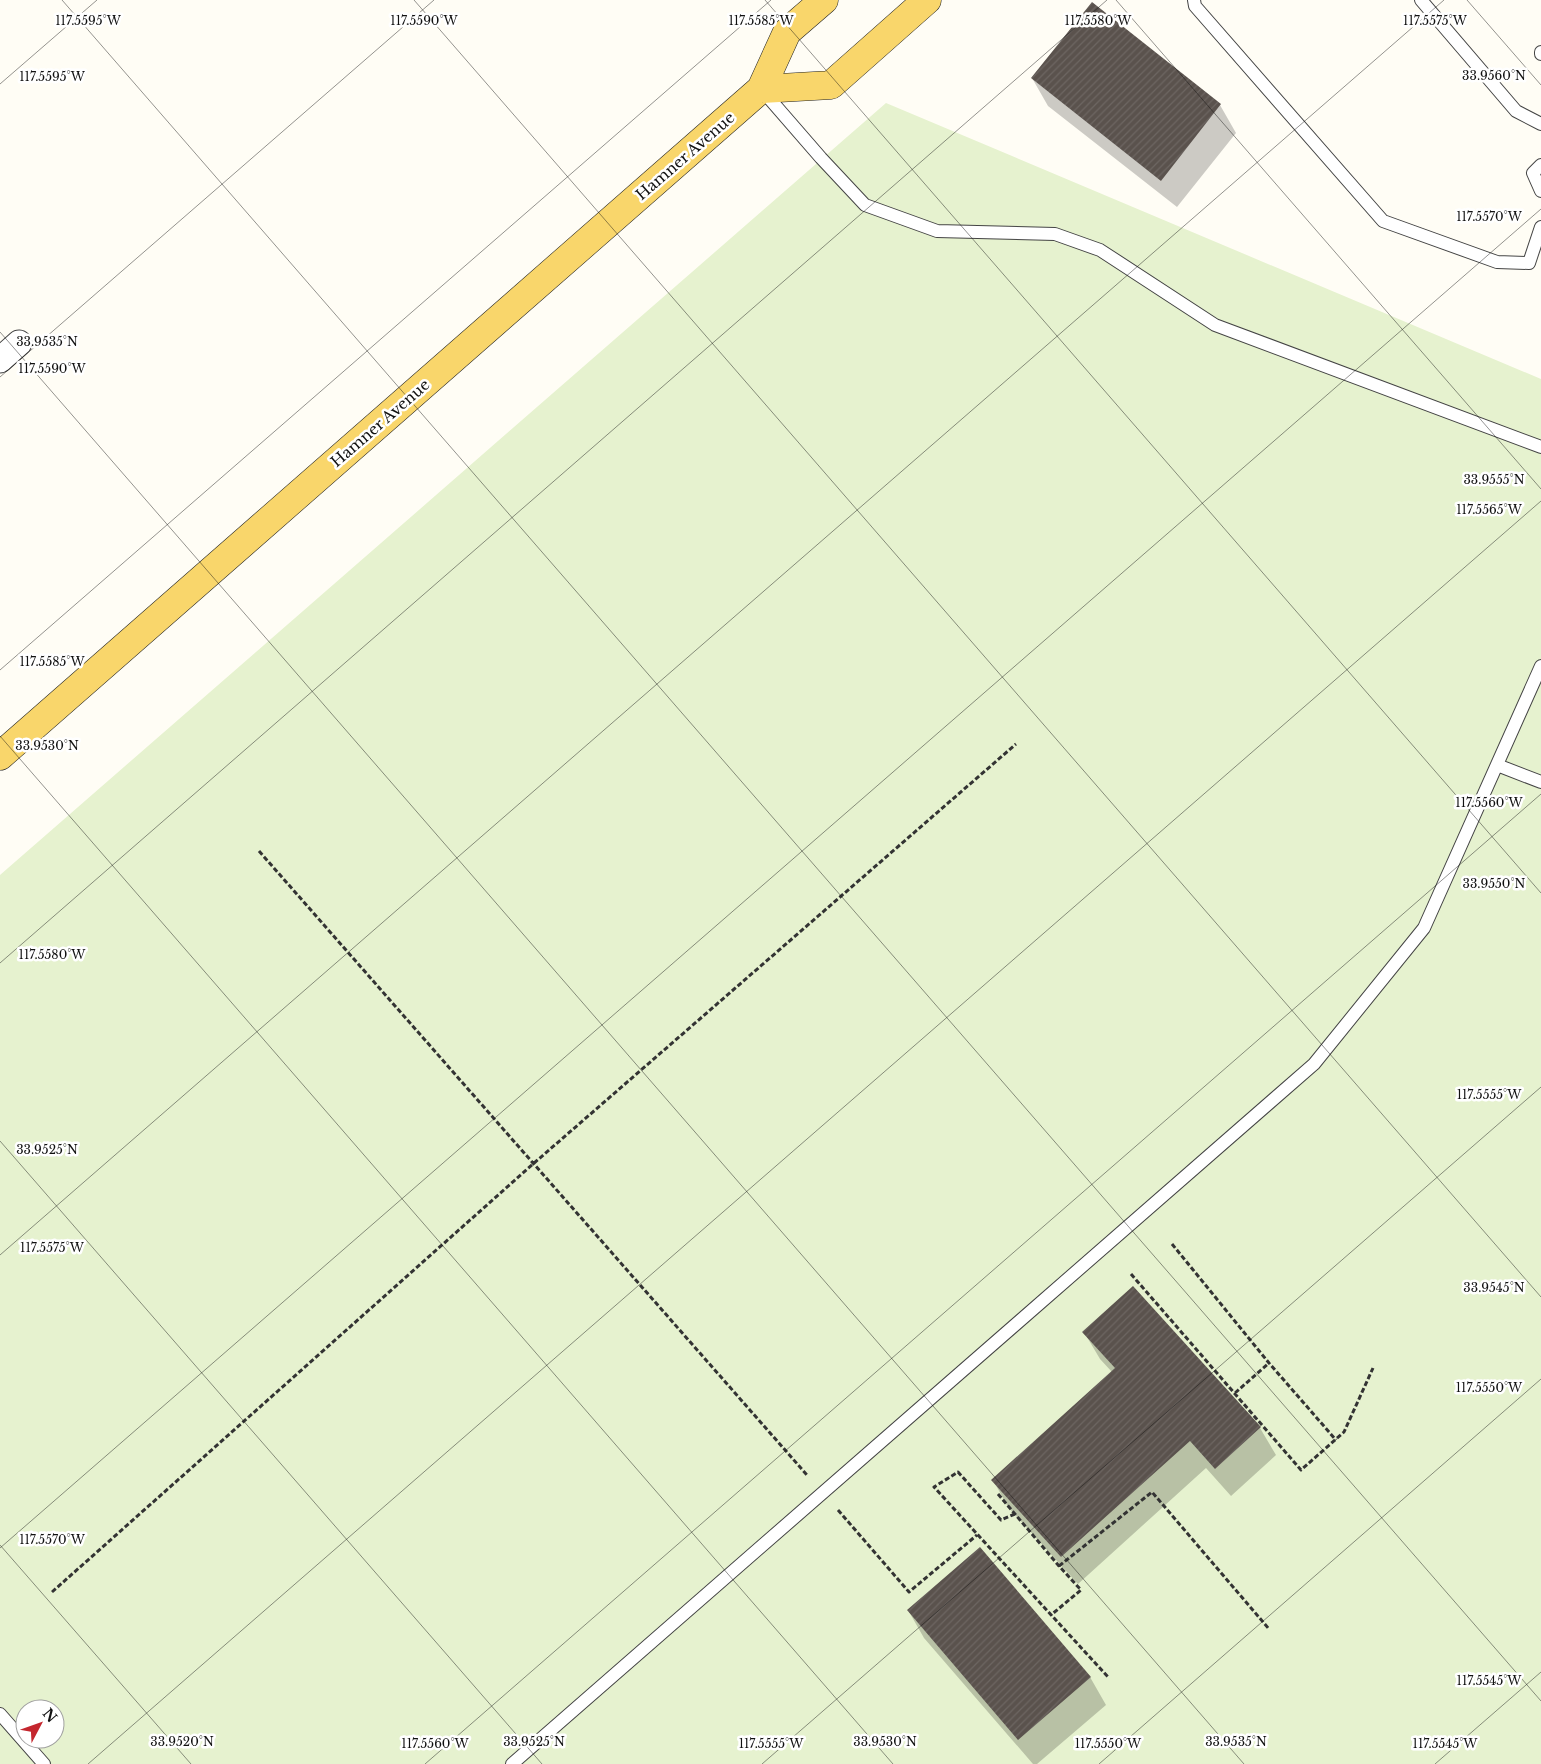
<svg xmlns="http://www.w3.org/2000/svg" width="1541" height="1764" viewBox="0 0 1541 1764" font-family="'Libre Baskerville',serif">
  <defs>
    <pattern id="building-hatch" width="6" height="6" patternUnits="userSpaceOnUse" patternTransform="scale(1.25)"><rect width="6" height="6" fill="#5a524d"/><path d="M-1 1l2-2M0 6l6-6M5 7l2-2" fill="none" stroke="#6d6662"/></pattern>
  </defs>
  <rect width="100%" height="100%" fill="#fffdf5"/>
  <path fill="#e6f2cf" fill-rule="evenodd" d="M886,103l655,276v1385h-1541v-889zM25,1709h30v30h-30z"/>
  <path fill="#0003" d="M1092,3l128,102 16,28 -59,74 -129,-101 -16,-28z
    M1133,1287l127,141 16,27 -45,41 -25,-28 -128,116 -70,-77 -15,-27 119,-108 -12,-13 -16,-27z
    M908,1610l182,67 16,28 -69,59h-4l-109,-126z"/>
  <path fill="url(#building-hatch)" d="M1092,2l129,102 -60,77 -130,-103z
    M1133,1286l128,141 -46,42 -25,-28 -129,116 -70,-77 124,-112 -33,-36z
    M980,1547l111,130 -73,63 -111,-130z"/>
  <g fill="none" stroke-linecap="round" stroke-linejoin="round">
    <g stroke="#444" stroke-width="14">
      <path id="lane" d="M1194,0l1,6 188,215 114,41 32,1 12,-36
        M1421,0l95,111 25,13
        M1541,52v2
        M762,90l59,68 44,47 72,26 118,3 45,16 115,75 326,122
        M1541,165l-8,8 8,18
        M1497,765l44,17
        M0,1714l44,50
        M512,1764l802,-700 110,-136 117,-262"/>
    </g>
    <g stroke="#444" stroke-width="27">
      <path id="street" d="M0,360l19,-17"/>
    </g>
    <g stroke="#222" stroke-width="29">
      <path id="primary" d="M761,89l70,-4 96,-85
        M0,756l761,-667 26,-57 37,-32"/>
    </g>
    <path stroke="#333" stroke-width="3" stroke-dasharray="5 2.5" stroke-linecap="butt" d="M259,851l548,624
      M1172,1244l97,119 67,77
      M1131,1274l170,196 43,-38 29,-64
      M1235,1393l34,-30
      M998,1494l61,72 22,24 -30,25
      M838,1510l71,82 68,-57
      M1015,1514l-14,6 -43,-48 -24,15 174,190
      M1059,1566l93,-74 117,137
      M52,1592l481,-428 483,-420"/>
    <use href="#lane" stroke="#fff" stroke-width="12"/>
    <use href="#street" stroke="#fff" stroke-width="25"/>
    <use href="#primary" stroke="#f9d66b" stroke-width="28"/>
  </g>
  <path fill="none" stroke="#111" stroke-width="1" stroke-opacity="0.45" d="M62,0l1479,1701M414,0l1127,1297M765,0l776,893M1116,0l425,489M1467,0l74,85M0,84l97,-84M0,332l1244,1432M0,377l434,-377M0,670l771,-670M0,736l893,1028M0,963l1107,-963M0,1141l542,623M0,1255l1444,-1255M0,1545l191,219M0,1548l1541,-1339M88,1764l1453,-1263M425,1764l1116,-970M762,1764l779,-677M1099,1764l442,-385M1435,1764l106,-92"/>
  <g text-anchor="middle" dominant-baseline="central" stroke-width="5" stroke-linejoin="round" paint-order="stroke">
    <g font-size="15" fill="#111" stroke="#fff">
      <text transform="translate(685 156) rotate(-41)">Hamner Avenue</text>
      <text transform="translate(380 423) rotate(-41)">Hamner Avenue</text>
    </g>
  </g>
  <g font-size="12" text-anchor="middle" fill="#111" stroke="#fff" stroke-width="5" stroke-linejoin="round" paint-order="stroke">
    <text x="88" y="25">117.5595°W</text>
    <text x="424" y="25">117.5590°W</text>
    <text x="761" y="25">117.5585°W</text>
    <text x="1098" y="25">117.5580°W</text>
    <text x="1435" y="25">117.5575°W</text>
    <text x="1494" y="80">33.9560°N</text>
    <text x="52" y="81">117.5595°W</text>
    <text x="1489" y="221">117.5570°W</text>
    <text x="47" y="346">33.9535°N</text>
    <text x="52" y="373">117.5590°W</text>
    <text x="1494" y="484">33.9555°N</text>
    <text x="1489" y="514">117.5565°W</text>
    <text x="52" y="666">117.5585°W</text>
    <text x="47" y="750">33.9530°N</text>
    <text x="1489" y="807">117.5560°W</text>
    <text x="1494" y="888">33.9550°N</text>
    <text x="52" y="959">117.5580°W</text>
    <text x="1489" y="1099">117.5555°W</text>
    <text x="47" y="1154">33.9525°N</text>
    <text x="52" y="1252">117.5575°W</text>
    <text x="1494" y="1292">33.9545°N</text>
    <text x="1489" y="1392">117.5550°W</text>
    <text x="52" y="1544">117.5570°W</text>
    <text x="1489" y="1685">117.5545°W</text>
    <text x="182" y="1746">33.9520°N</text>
    <text x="534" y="1746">33.9525°N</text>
    <text x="885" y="1746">33.9530°N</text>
    <text x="1236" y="1746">33.9535°N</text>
    <text x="435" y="1748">117.5560°W</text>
    <text x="771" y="1748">117.5555°W</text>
    <text x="1108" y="1748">117.5550°W</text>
    <text x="1445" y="1748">117.5545°W</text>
  </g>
  <g transform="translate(40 1724) rotate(49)"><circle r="24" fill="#ffffff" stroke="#a0a0a0"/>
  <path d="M0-4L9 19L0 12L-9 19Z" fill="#c4262e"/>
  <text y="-8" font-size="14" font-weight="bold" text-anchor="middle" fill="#111111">N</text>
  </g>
</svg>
